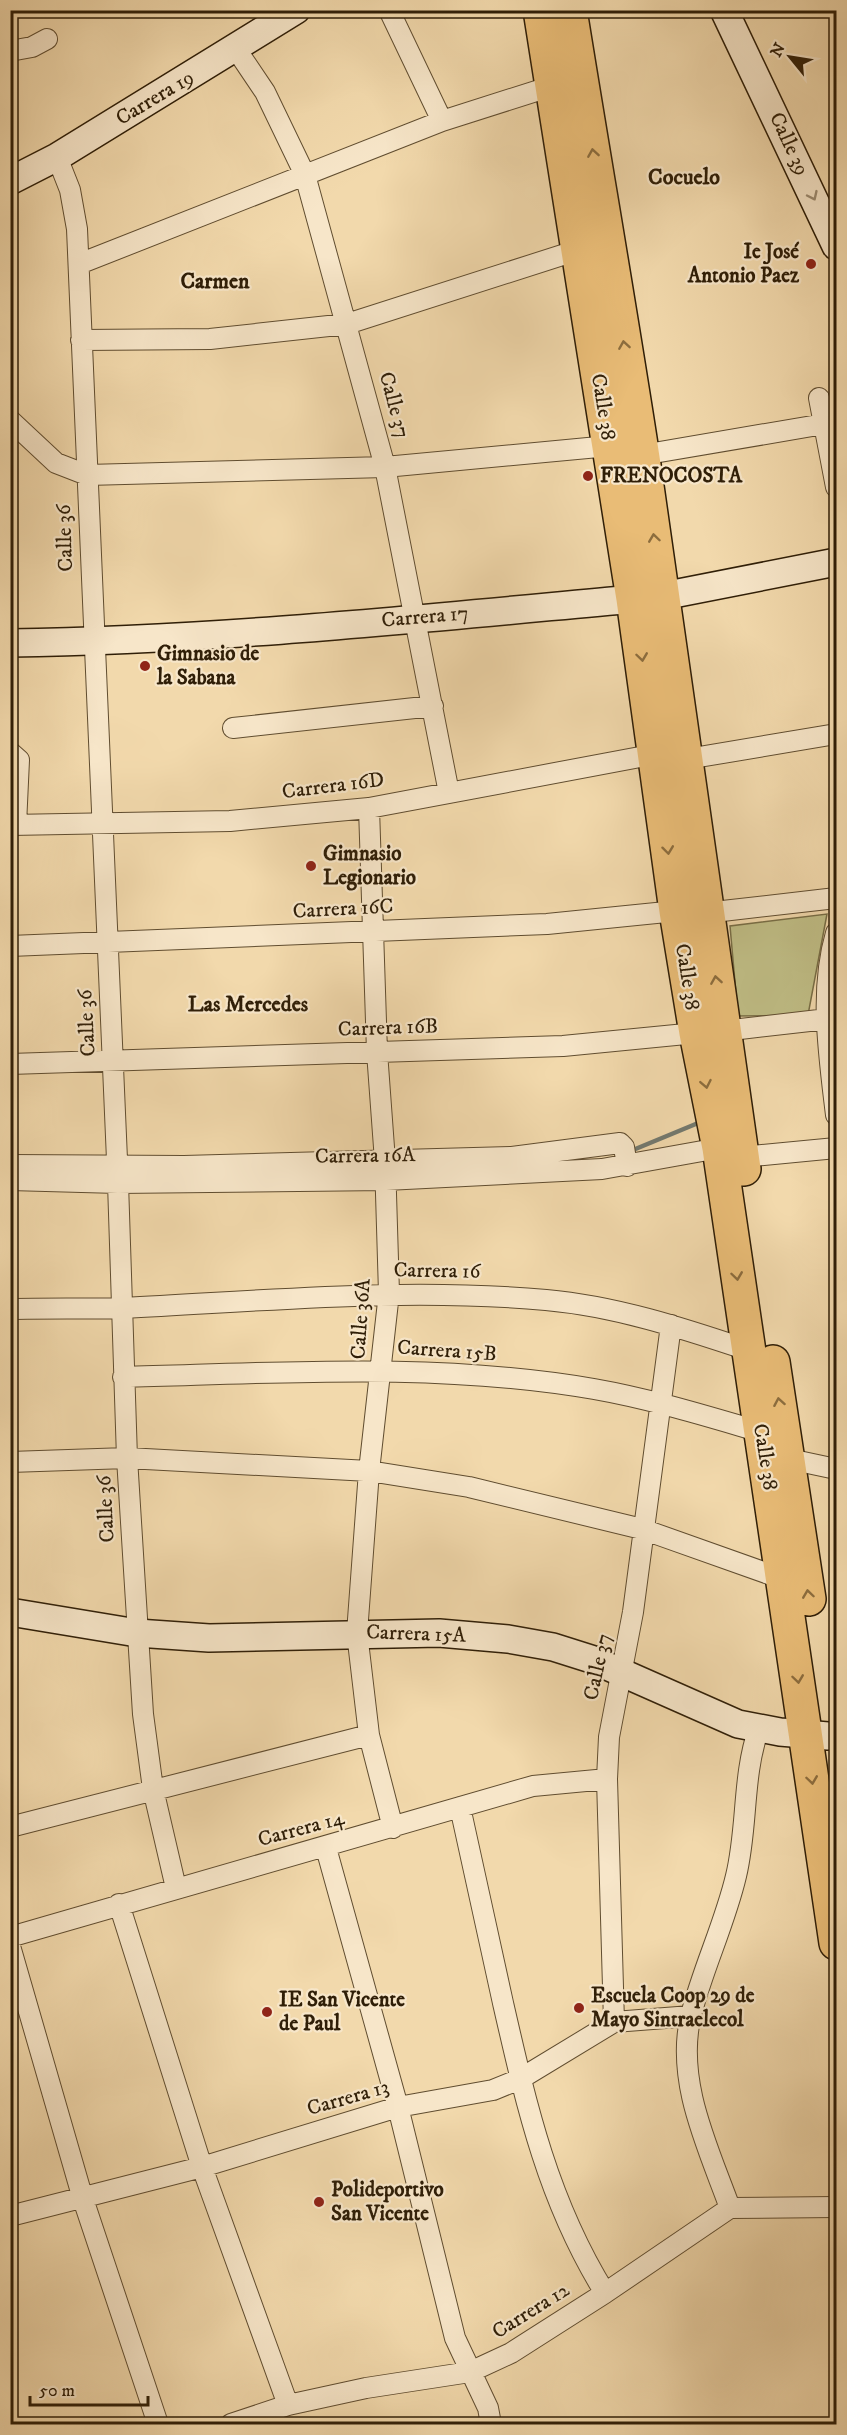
<svg xmlns="http://www.w3.org/2000/svg" width="847" height="2435" viewBox="0 0 847 2435" font-family="'IM FELL DW Pica',serif">
  <rect width="100%" height="100%" fill="#f2d9ac"/>
  <filter id="stains"><feTurbulence type="fractalNoise" baseFrequency=".00333" numOctaves="4"/><feColorMatrix values="0 0 0 0 .2 0 0 0 0 .09 0 0 0 0 .02 0 0 0 .5 -.17"/></filter>
  <radialGradient id="worn" r=".72"><stop offset=".6" stop-color="#630" stop-opacity="0"/><stop offset="1" stop-color="#630" stop-opacity=".3"/></radialGradient>
  <path fill="#c0be86" stroke="#786e46" stroke-width="1.5" d="M827,914l-19,101 -70,1 -8,-90z"/>
  <g fill="none" stroke-linecap="round" stroke-linejoin="round">
    <path stroke="#737a70" stroke-width="4.5" d="M633,1150l70,-29"/>
    <g stroke="#604d30" stroke-width="22">
      <path id="street" d="M389,10l53,111
        M236,49l29,43 40,83 80,292 64,326
        M10,51l22,-4 15,-8
        M57,157l13,33 7,39 41,954 9,275 16,256 10,75 23,99
        M79,264l363,-143 110,-35
        M81,340l129,-1 137,-15 231,-74
        M819,398l17,89
        M10,420l46,43 31,12 298,-8 224,-21
        M642,455l182,-31
        M233,728l200,-22
        M10,752l9,8 -3,65
        M687,759l149,-25
        M369,808l8,244 8,109 4,132 -20,178 -12,162 12,102 24,93
        M10,825l220,-4 139,-13 287,-54
        M705,913l131,-15
        M836,933c-17,58 -7,123 0,182
        M10,946l537,-22 129,-13
        M723,1031l113,-13
        M10,1064l553,-18 133,-13
        M742,1157l94,-9
        M10,1165l174,1 328,-9 108,-14 4,4 3,19
        M10,1180l108,3 268,-3 216,-11 117,-21
        M10,1309c38,-1 76,0 114,-1 141,-7 281,-21 422,-8 69,6 136,28 202,50
        M123,1377c157,-4 315,-15 471,12 57,10 112,27 167,43
        M789,1459l47,10
        M10,1462l117,-4 242,13 100,16 173,42 141,50
        M460,1807c14,65 29,131 43,196 24,105 45,198 102,290
        M10,1827l359,-92
        M326,1848l72,259 57,231 33,70 3,16
        M119,1904l83,263 86,238
        M10,1937l523,-151 74,-7
        M10,1946l73,253 75,225
        M614,2022l-7,-243 2,-42 24,-125 38,-287
        M730,2208c-22,-61 -55,-127 -39,-193 12,-47 34,-92 45,-139 12,-49 6,-100 23,-148
        M10,2216l192,-49 196,-60 95,-17 27,-11 94,-57 77,-6
        M231,2424l57,-19 78,-17 104,-16 41,-19 94,-60 125,-85 106,-1"/>
    </g>
    <g stroke="#2f1e07" stroke-width="30">
      <path id="secondary" d="M724,10l112,236
        M10,181l47,-24 239,-147
        M10,643c208,-3 416,-25 623,-44l30,-3 173,-34
        M10,1612l127,21 72,5 230,-5 69,6 45,8 38,12 147,65 42,8 48,4"/>
    </g>
    <g stroke="#2f1e07" stroke-width="36">
      <path id="highway" d="M540,10l93,589 43,312 20,122 23,115 117,795
        M570,10c24,150 50,298 73,448 35,237 66,474 101,711
        M773,1362l36,237"/>
    </g>
    <use href="#street" stroke="#f7e6c9" stroke-width="20"/>
    <use href="#secondary" stroke="#f7e6c9" stroke-width="27"/>
    <use href="#highway" stroke="#e9bc76" stroke-width="33"/>
  </g>
  <defs><path id="oneway-chevron" d="M-2-3.5L2.5 0L-2 3.5" fill="none" stroke-width="1.6" stroke-linecap="round" stroke-linejoin="round" transform="scale(1.5)"/></defs>
  <g stroke="#8c6d3e">
    <use href="#oneway-chevron" transform="translate(593 153) rotate(-99)"/>
    <use href="#oneway-chevron" transform="translate(624 345) rotate(-99)"/>
    <use href="#oneway-chevron" transform="translate(654 538) rotate(-98)"/>
    <use href="#oneway-chevron" transform="translate(642 657) rotate(82)"/>
    <use href="#oneway-chevron" transform="translate(668 850) rotate(83)"/>
    <use href="#oneway-chevron" transform="translate(716 980) rotate(-99)"/>
    <use href="#oneway-chevron" transform="translate(706 1084) rotate(79)"/>
    <use href="#oneway-chevron" transform="translate(737 1276) rotate(82)"/>
    <use href="#oneway-chevron" transform="translate(779 1402) rotate(-100)"/>
    <use href="#oneway-chevron" transform="translate(808 1594) rotate(-98)"/>
    <use href="#oneway-chevron" transform="translate(798 1679) rotate(82)"/>
    <use href="#oneway-chevron" transform="translate(812 1780) rotate(82)"/>
  </g>
  <use stroke="#9d8c72" href="#oneway-chevron" transform="translate(813 196) rotate(65)"/>
  <g fill="#8f2418" stroke="#f7e6c9" stroke-width="2">
    <circle cx="811" cy="264" r="6"/>
    <circle cx="588" cy="476" r="6"/>
    <circle cx="145" cy="666" r="6"/>
    <circle cx="311" cy="866" r="6"/>
    <circle cx="579" cy="2008" r="6"/>
    <circle cx="267" cy="2012" r="6"/>
    <circle cx="319" cy="2202" r="6"/>
  </g>
  <g text-anchor="middle" dominant-baseline="central" stroke-width="4.5" stroke-linejoin="round" paint-order="stroke">
    <g font-size="21" fill="#2f1e07" stroke="#f7e6c9">
      <text transform="translate(155 98) rotate(-31)">Carrera 19</text>
      <text transform="translate(789 144) rotate(65)">Calle 39</text>
      <text transform="translate(394 405) rotate(75)">Calle 37</text>
      <text transform="translate(603 407) rotate(81)">Calle 38</text>
      <text transform="translate(65 538) rotate(-92)">Calle 36</text>
      <text transform="translate(425 617) rotate(-5)">Carrera 17</text>
      <text transform="translate(333 786) rotate(-7)">Carrera 16D</text>
      <text transform="translate(343 909) rotate(-3)">Carrera 16C</text>
      <text transform="translate(687 977) rotate(81)">Calle 38</text>
      <text transform="translate(87 1023) rotate(-93)">Calle 36</text>
      <text transform="translate(388 1028) rotate(-2)">Carrera 16B</text>
      <text transform="translate(365 1156) rotate(-1)">Carrera 16A</text>
      <text transform="translate(437 1271) rotate(1)">Carrera 16</text>
      <text transform="translate(361 1319) rotate(-86)">Calle 36A</text>
      <text transform="translate(447 1351) rotate(4)">Carrera 15B</text>
      <text transform="translate(765 1457) rotate(81)">Calle 38</text>
      <text transform="translate(106 1509) rotate(-93)">Calle 36</text>
      <text transform="translate(416 1634) rotate(2)">Carrera 15A</text>
      <text transform="translate(598 1667) rotate(-78)">Calle 37</text>
      <text transform="translate(301 1829) rotate(-15)">Carrera 14</text>
      <text transform="translate(348 2098) rotate(-16)">Carrera 13</text>
      <text transform="translate(531 2311) rotate(-32)">Carrera 12</text>
    </g>
    <g font-size="21" font-weight="bold" fill="#2f1e07" stroke="#f7e6c9" text-anchor="start">
      <text x="799" y="252" text-anchor="end">Ie José<tspan x="799" dy="24">Antonio Paez</tspan></text>
      <text x="600" y="476">FRENOCOSTA</text>
      <text x="157" y="654">Gimnasio de<tspan x="157" dy="24">la Sabana</tspan></text>
      <text x="323" y="854">Gimnasio<tspan x="323" dy="24">Legionario</tspan></text>
      <text x="591" y="1996">Escuela Coop 29 de<tspan x="591" dy="24">Mayo Sintraelecol</tspan></text>
      <text x="279" y="2000">IE San Vicente<tspan x="279" dy="24">de Paul</tspan></text>
      <text x="331" y="2190">Polideportivo<tspan x="331" dy="24">San Vicente</tspan></text>
    </g>
    <g font-size="22" font-weight="bold" fill="#2f1e07" stroke="#f7e6c9">
      <text x="684" y="177">Cocuelo</text>
      <text x="215" y="281">Carmen</text>
      <text x="248" y="1004">Las Mercedes</text>
    </g>
  </g>
  <rect width="847" height="2435" fill="none" stroke="#f2d9ac" stroke-width="36"/>
  <rect x="12" y="12" width="823" height="2411" fill="none" stroke="#2f1e07" stroke-width="3"/>
  <rect x="18" y="18" width="811" height="2399" fill="none" stroke="#2f1e07" stroke-width="1.5"/>
  <g transform="translate(790 57) rotate(300)" stroke="#f7e6c9" stroke-width="4.5" paint-order="stroke">
  <path d="M0-4.5L10 22L0 15L-10 22Z" fill="#2f1e07"/>
  <text y="-9" font-size="16" font-weight="bold" text-anchor="middle" fill="#2f1e07">N</text>
  </g>
  <path d="M30 2396v9h118v-9" fill="none" stroke="#2f1e07" stroke-width="3"/>
  <text x="39" y="2396" font-size="18" fill="#2f1e07" stroke="#f7e6c9" stroke-width="4.5" paint-order="stroke">50 m</text>
  <rect width="100%" height="100%" filter="url(#stains)"/>
  <rect width="100%" height="100%" fill="url(#worn)"/>
</svg>
